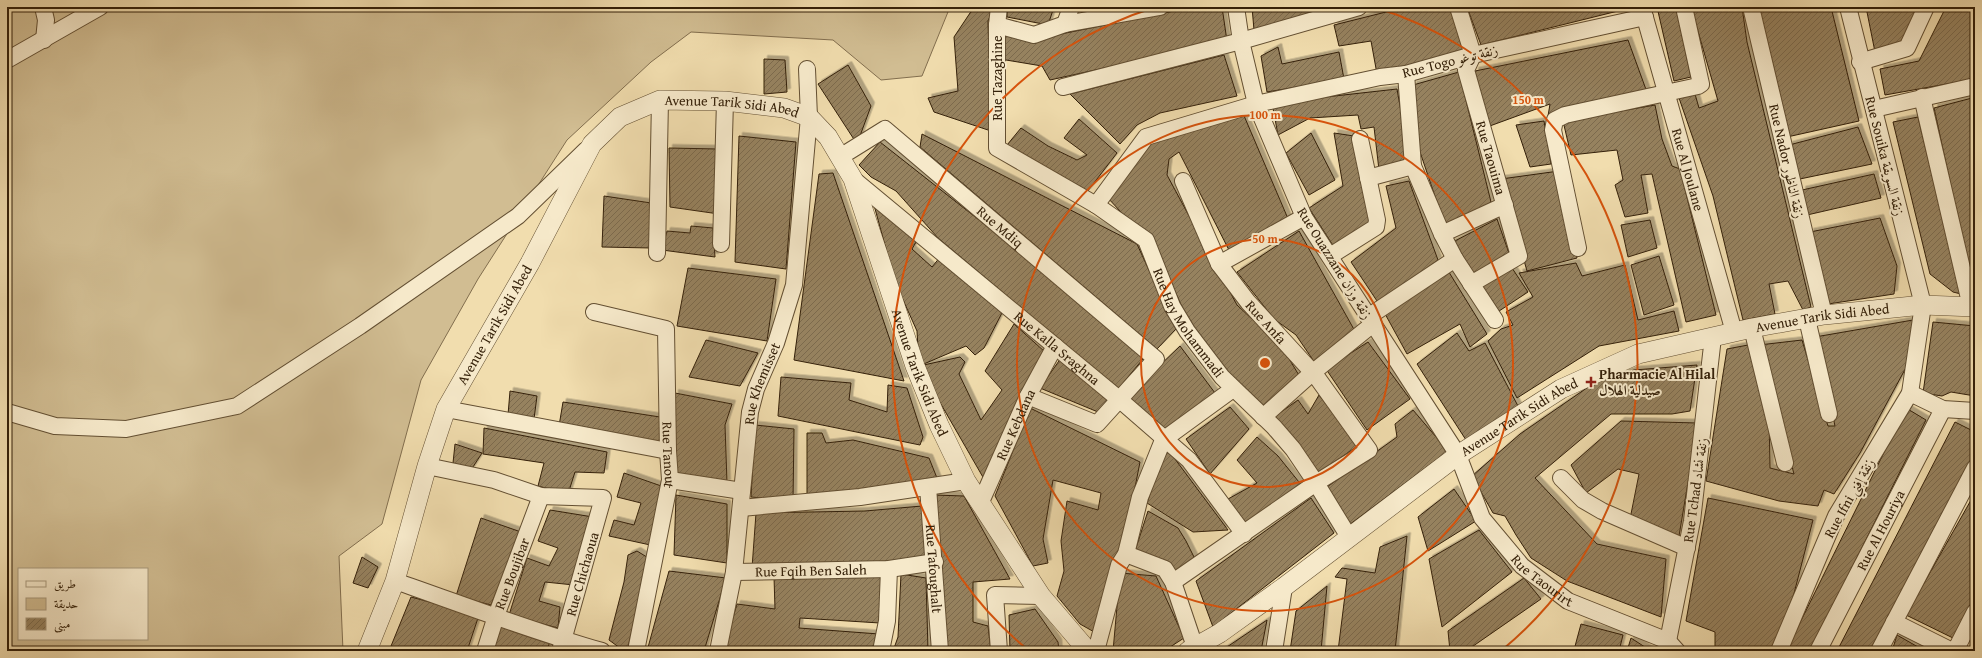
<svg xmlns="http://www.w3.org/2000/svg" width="1982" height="658" viewBox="0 0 1982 658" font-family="'Gentium Book Plus',Amiri,serif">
  <defs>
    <pattern id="building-hatch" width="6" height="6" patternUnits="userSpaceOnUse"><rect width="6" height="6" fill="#96825f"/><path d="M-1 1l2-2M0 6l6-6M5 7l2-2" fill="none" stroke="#7b6a4d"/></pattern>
    <filter id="shadow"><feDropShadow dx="3.5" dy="-3.5" stdDeviation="0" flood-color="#0004"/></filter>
  </defs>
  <rect width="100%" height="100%" fill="#f1ddae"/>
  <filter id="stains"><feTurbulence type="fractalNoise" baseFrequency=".005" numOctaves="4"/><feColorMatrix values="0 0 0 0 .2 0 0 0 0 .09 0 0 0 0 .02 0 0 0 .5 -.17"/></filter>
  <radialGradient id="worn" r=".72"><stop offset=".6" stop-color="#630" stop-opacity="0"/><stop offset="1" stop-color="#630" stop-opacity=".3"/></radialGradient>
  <path fill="#d1bd92" stroke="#826e4e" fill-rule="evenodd" d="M7,7h943l-28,69 -41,4 -48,-40 -142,-8 -40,30 -84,78 -89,139 -57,101 -39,144 -43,32 4,95h-336zM19,569h128v70h-128z"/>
  <path fill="url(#building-hatch)" stroke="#342009" filter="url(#shadow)" d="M974,7h20l-6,14 3,110 -57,-19 -6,-14 30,-7 -4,-54z
    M1007,7h47l-6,18 -41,-8z
    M1087,7h29l-28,7z
    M1194,7h28l5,34 -177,39 -8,-14 -42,-7 -1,-28 52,5z
    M1252,7h82l-80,23z
    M1406,7h46l15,44 -90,23 -6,-33 -32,5 -5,-21z
    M1467,7h151v4l-137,34z
    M1657,7h19l15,70 -17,4z
    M1691,7h51l5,35 64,265 -8,3 -15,-29 -19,3 6,30 -32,6 -30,-124 -34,-98 16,-4 4,14 19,-7z
    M1756,7h75l28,114 -72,16z
    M1866,7h54l-20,37 -25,8z
    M1946,7h29v72l-90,16 -5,-26 39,-8z
    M1628,40l20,55 -100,21 2,-12 -63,23 -12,-56z
    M1278,47l4,17 57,-12 5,27 -77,13 -6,-36z
    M1224,55l13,41 -77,17 -23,12 -17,19 -50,-50z
    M764,59l21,1 2,32 -23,2z
    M848,65l23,41 -14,38 -39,-60z
    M1459,72l32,130 -45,27 -28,-83 -5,-61z
    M1397,89l13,73 -31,8 -5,-43 -13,2 -3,-14 -48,3 -32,17 -6,-32z
    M1972,98l3,1v194h-1l-40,-185z
    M1655,105l7,34 10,27 8,3 36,146 -30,7 -34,-148 -11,1 7,38 -23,4 -10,-32 8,-5 -6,-30 -46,5 -8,-34z
    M1242,111l47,110 -57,35 -53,-104 -10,7 -2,16 70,130 45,42 18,30 -34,31 -42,-33 -29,-38 -44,-101 -16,-9 -29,-31 45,-53z
    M1918,117l43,177 -8,-2 -23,-18 -37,-152z
    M1079,119l38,34 -30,39 -80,-47 14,-17 27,18 29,14 10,-5 -23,-17z
    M1544,121l7,43 -21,3 -14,-42z
    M1858,127l14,37 -77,16 -6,-35z
    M1311,133l24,47 -26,15 -23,-42z
    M1334,133l20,3 18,85 -38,26 -25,-39 34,-22z
    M922,134l215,110 39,85 -19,20 -237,-202z
    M739,136l57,6 -10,127 -51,-7z
    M880,142l268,211 -30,36 -180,-151 -42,-47 -25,-14 -12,-12z
    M669,148l49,1 1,65 -49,-7z
    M1559,171l18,87 -50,13 -26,-92z
    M833,173l71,208 -110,-21 25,-186z
    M1874,174l7,24 -74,17 -5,-25z
    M1409,181l29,79 -59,44 -28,-42 45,-34 -10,-42z
    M604,196l54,8 -7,44 -49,-1z
    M874,205l45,32 -7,12 20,18 9,-11 63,53 -20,39 -9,7 -9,-9 -47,20 -2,-35 -22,-49z
    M1880,218l17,48 -3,28 -66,10 -18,-72z
    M1497,219l13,37 -39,22 -20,-35z
    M1650,220l7,28 -29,9 -7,-32z
    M691,226l22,2 2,29 -53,-7 5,-19 23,2z
    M1299,231l57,102 -41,30 -19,-28 -22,-16 -37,-47z
    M1659,256l15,49 -30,10 -13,-50z
    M1576,263l6,13 43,-11 13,55 36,-9 5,20 -80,15 -82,52 -29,-57 13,-12 12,-4 -7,-13 27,-15 -14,-24z
    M1510,265l18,27 -35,23 -15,-28z
    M688,268l88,11 -9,62 -90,-15z
    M1447,269l40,65 -17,13 -10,-23 -53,30 -23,-42z
    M1913,320l-4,42 -49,91 -26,41 -10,-4 -6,16 -39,-5 -73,-20 21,-132 21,-4 21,71 1,52 24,6 -35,-129 43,-5 26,86h7l-20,-89z
    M1933,322l42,4v70l-24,-4 -9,4 -19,-3z
    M1014,324l31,28 -61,127 -65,-113 41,-9 5,5 -6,12 22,46 21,-30 -17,-19z
    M1457,333l12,18 16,-8 33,63 -52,34 -49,-76z
    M706,340l52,13 -18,33 -51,-9z
    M1368,342l42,57 -43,31 -41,-61z
    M1180,346l35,47 -53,40 -35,-36z
    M1061,358l48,40 -11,14 -58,-24z
    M1697,365l-7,46 -18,3h-61l-76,64 62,66 69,15 -5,58 -94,-36 -36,-23 -15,-23 -11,-19 -12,-3 -21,-37 48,-42 74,-51 40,-13z
    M781,377l70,6 -2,17 38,12 1,-27 19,3 16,49 -3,8 -142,-29z
    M510,391l27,5 -3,23 -26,-4z
    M675,393l57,11 -7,21 2,58 -54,-10z
    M1319,395l40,50 -42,29 -43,-57 24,-17 10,14z
    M563,402l97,15v26l-101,-17z
    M1230,407l19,22 -39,45 -24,-35z
    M1030,408l110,54 -9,46 -35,125 -16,-9 -23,-28 7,-25 -3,-30 6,-40 31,9 3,-17 -48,-13 -10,59 5,24 -15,3 -38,-70z
    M1906,408l20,12 -116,231h-24z
    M1413,410l35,41 -99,74 -22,-38 70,-50 -2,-13z
    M1621,421l77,2 -19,113 -49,-17 9,-45 -21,-5 -32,24 -15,-28z
    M1955,422l20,10v25l-101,194h-37z
    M755,425l39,4 -1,72 -42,-4z
    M484,428l123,24 -3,21 -29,-1 -7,22 -30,-8 6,-23 -61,-9z
    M807,433h15l4,10 27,-3 76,18 10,25 -132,12z
    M1257,437l21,19 25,31 -57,39 -18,-27 29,-16 -20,-23z
    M455,444l27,9 -11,17 -18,-7z
    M1169,451l59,79 -35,2 -46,-29 15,-44z
    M624,473l43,15 -12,58 -46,-10 5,-16 20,5 7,-22 -24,-6z
    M1454,489l22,32 -48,30 -10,-34z
    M1975,493v109l-20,37 -49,-24z
    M676,495l51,9v59l-53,-8z
    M934,495l30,1 46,83 -37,3v40l15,4 3,25h-43z
    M1311,498l23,35 -121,94 -17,-46z
    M1708,498l105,22 -23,89 -17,42h-58v-19l-29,-11z
    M922,506l4,55 -174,7 4,-55 109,-2z
    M550,510l43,7 -19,68 -29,-3 -6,19 21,6 -2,21 -49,-13 18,-57 22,8 9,-18 -20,-7z
    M1148,511l30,17 8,13 11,22 -24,15 -38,-27z
    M481,518l40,14 -30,73 -35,-9z
    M1479,530l33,42 -70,55 -13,-68z
    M1407,536l-12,115h-57l9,-72 -12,-2 7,-9 33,5 5,-26z
    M637,551l13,8 -23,92h-3l-15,-11 15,-58 4,-27z
    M362,557l16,10 -10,21 -15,-5z
    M669,571l57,7 -22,73h-57z
    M1120,573l36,3 28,62 -20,13h-51z
    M901,574l25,4 2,73h-35l5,-14z
    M885,576l-5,47 -80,-5 -1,10 80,6 -4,17h-152l14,-47 38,5 -1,-32z
    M1524,578l17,21 -75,52h-16l-2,-20z
    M1327,586l-6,65h-31l6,-40z
    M411,597l68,18 -12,36h-78z
    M1035,609l23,33 1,9h-49l-1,-36z
    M1267,620l-6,31h-40z
    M500,622l50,19 -3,10h-57z
    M1581,624l42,11 -4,16 -45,-1z
    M1897,635l28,16h-33z
    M1975,636v15h-7z
    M1631,638l20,13h-24z"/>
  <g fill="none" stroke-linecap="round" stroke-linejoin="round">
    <g stroke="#634f32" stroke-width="18">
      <g id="minor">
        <path d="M43,7l3,13 -2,20"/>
        <path id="s1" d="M999,7l-2,18v123l99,57 50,35 26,66 15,25 35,46 52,50 19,22 23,34 33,54"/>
        <path id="s2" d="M1236,7l5,34 15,63 48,113 154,238 24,63 40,48 46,35 100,40 9,10"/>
        <path id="s3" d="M1458,7l15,48 -7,15 53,186 -48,28"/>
        <path id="s4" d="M1642,7l92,325"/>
        <path d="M1751,7l73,308"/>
        <path d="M1065,24l6,-17"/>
        <path d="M997,25l37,10 31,-11 95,-17"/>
        <path d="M7,60l93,-53"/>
        <path d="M1860,62l47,-14 19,-41"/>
        <path d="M1406,74l7,92 29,68 13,25 40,61"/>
        <path d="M1063,87l178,-46 118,-34"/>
        <path d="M1922,97l49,210"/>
        <path d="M1874,109l101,-23"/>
        <path id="s5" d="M840,157l45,-28 271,230 -59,65 -69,-28"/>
        <path d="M1368,178l45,-12"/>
        <path id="s6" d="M853,179l267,221 69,60 55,74"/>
        <path d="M1096,205l50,-68 110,-33 124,-27 26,-3 67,-19 172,-38"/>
        <path d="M1442,234l63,-29"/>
        <path d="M721,244l4,-143"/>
        <path d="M1578,248l-25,-118 2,-10 10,-5 133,-29 3,-2 -17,-77"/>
        <path d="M657,253l3,-153"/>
        <path d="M1330,256l46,-29 1,-7 -17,-81"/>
        <path d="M1219,264l85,-47"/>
        <path id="s7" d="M594,312l72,17 2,122 2,29 -34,171"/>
        <path d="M1368,317l87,-58"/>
        <path d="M1807,319l22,95"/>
        <path d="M1752,328l33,135"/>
        <path d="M1910,393l33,16 32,2"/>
        <path d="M446,409l222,42"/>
        <path d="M7,412l48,14 71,3 111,-23 123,-80 158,-110 68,-66"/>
        <path d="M1263,417l49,-44 61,-49"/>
        <path d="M427,466l67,14 47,16 62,2 -43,153"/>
        <path d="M1561,478l22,22 19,11 85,37"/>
        <path d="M670,480l72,11"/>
        <path id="s8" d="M928,487l12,164"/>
        <path id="s9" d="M980,504l48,-108 27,-50"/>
        <path d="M741,508l119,-11 106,-16"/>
        <path d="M1126,554l39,15 8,13 22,65"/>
        <path id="s10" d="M734,572l155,-3 46,-7"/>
        <path d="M395,581c69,24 136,50 207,70"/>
        <path d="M1173,582l143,-99 53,-33 -53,-74 -68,-74 -29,-38 -36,-83"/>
        <path d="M1894,622l58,29"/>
        <path d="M1668,641l24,-120 21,-184"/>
        <path id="s11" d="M485,651l11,-35 45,-120"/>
        <path id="s12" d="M718,651l16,-79 16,-160 6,-23 20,-46 18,-58 15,-168 -2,-48"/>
        <path d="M881,651l6,-30 2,-52"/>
        <path d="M999,651l-4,-56 46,1"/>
        <path d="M1096,651l23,-86 7,-11 14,-57 23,-57 70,-51"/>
        <path d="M1274,651l10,-64"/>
        <path d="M1779,651l57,-135 74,-123 13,-88 -75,-298"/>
        <path id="s13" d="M1818,651l125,-242"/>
        <path d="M1879,651l96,-183"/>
        <path d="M1955,651l20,-39"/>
      </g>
    </g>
    <g stroke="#634f32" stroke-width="20">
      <g id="tertiary">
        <path id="s14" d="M367,651l28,-70 32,-115 19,-57 84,-146 62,-119 28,-27 40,-17 65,1 59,7 25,9 19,20 25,42 62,187 24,59 27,56 75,115 47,55"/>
        <path id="s15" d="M1188,651l32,-18 64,-46 174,-132 103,-66 77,-35 114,-26 72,-13 99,-10 52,2"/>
      </g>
    </g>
    <use href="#minor" stroke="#f6e9ca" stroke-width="16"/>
    <use href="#tertiary" stroke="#f6e9ca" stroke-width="19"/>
  </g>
  <g fill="none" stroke="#d6530c" stroke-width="2">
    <circle cx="1265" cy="363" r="124"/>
    <circle cx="1265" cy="363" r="248"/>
    <path d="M1028 650A372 372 0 0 1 1156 7M1374 7A372 372 0 0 1 1502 650"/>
  </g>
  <path fill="#8f2418" stroke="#f6e9ca" stroke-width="1.5" d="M1589 376h4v4h4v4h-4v4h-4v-4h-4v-4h4z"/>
  <g text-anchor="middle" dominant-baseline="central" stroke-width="4" stroke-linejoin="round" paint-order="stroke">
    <g font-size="14" fill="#342009" stroke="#f6e9ca">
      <text transform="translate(1450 61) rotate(-14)">Rue Togo زنقة توغو</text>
      <text transform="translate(997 78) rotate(-90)">Rue Tazaghine</text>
      <text stroke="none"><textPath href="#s14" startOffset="712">Avenue Tarik Sidi Abed</textPath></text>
      <text transform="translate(1885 156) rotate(76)">Rue Souika زنقة السويقة</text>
      <text stroke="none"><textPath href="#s3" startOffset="158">Rue Taouima</textPath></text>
      <text transform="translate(1787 161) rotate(77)">Rue Nador زنقة الناظور</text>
      <text stroke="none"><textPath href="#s4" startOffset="169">Rue Al Joulane</textPath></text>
      <text stroke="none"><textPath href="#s5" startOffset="204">Rue Mdiq</textPath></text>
      <text transform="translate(1335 263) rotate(58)">Rue Ouazzane زنقة وزان</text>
      <text stroke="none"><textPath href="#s15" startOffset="729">Avenue Tarik Sidi Abed</textPath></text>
      <text stroke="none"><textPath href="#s1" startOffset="410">Rue Hay Mohammadi</textPath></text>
      <text transform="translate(1266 322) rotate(48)">Rue Anfa</text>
      <text stroke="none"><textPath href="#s14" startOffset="352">Avenue Tarik Sidi Abed</textPath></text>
      <text stroke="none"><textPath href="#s6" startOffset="265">Rue Kalla Sraghna</textPath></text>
      <text stroke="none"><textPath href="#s14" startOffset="1072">Avenue Tarik Sidi Abed</textPath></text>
      <text stroke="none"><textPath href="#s12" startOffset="272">Rue Khemisset</textPath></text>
      <text stroke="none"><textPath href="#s15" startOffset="406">Avenue Tarik Sidi Abed</textPath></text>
      <text stroke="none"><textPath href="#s9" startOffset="87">Rue Kebdana</textPath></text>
      <text stroke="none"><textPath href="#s7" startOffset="200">Rue Tanout</textPath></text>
      <text transform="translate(1695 490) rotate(-82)">Rue Tchad زنقة نشاد</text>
      <text transform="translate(1849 498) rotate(-61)">Rue Ifni زنقة إفني</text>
      <text stroke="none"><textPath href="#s13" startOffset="136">Rue Al Houriya</textPath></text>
      <text stroke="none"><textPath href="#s8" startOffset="82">Rue Tafoughalt</textPath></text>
      <text stroke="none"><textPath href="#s10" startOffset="77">Rue Fqih Ben Saleh</textPath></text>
      <text stroke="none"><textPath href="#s11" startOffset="82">Rue Boujibar</textPath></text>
      <text transform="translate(582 574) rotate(-74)">Rue Chichaoua</text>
      <text stroke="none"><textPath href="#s2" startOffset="660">Rue Taourirt</textPath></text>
    </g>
    <g font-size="14" font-weight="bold" fill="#342009" stroke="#f6e9ca" text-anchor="start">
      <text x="1599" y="374">Pharmacie Al Hilal<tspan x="1599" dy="16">صيدلية الهلال</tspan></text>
    </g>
  </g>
  <circle cx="1265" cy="363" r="6" fill="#d6530c" stroke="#f6e9ca" stroke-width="2"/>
  <g font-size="12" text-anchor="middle" font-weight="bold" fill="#d6530c" stroke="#f6e9ca" stroke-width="4" stroke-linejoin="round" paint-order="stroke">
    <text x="1528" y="104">150 m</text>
    <text x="1265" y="119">100 m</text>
    <text x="1265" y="243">50 m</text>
  </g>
  <rect width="1982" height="658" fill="none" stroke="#f1ddae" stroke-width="24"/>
  <rect x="8" y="8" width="1966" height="642" fill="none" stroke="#342009" stroke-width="2"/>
  <rect x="12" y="12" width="1958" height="634" fill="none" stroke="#342009"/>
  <rect x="18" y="568" width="130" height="72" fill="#f6e9ca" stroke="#a8997d"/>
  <rect x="26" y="581" width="20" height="6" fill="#f6e9ca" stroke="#a8997d"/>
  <text x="54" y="588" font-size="12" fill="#342009">طريق</text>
  <rect x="26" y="598" width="20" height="12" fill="#d1bd92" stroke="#a8997d"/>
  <text x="54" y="608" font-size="12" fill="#342009">حديقة</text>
  <rect x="26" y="618" width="20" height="12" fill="url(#building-hatch)" stroke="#a8997d"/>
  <text x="54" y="628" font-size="12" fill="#342009">مبنى</text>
  <rect width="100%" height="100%" filter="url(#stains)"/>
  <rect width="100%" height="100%" fill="url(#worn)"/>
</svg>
